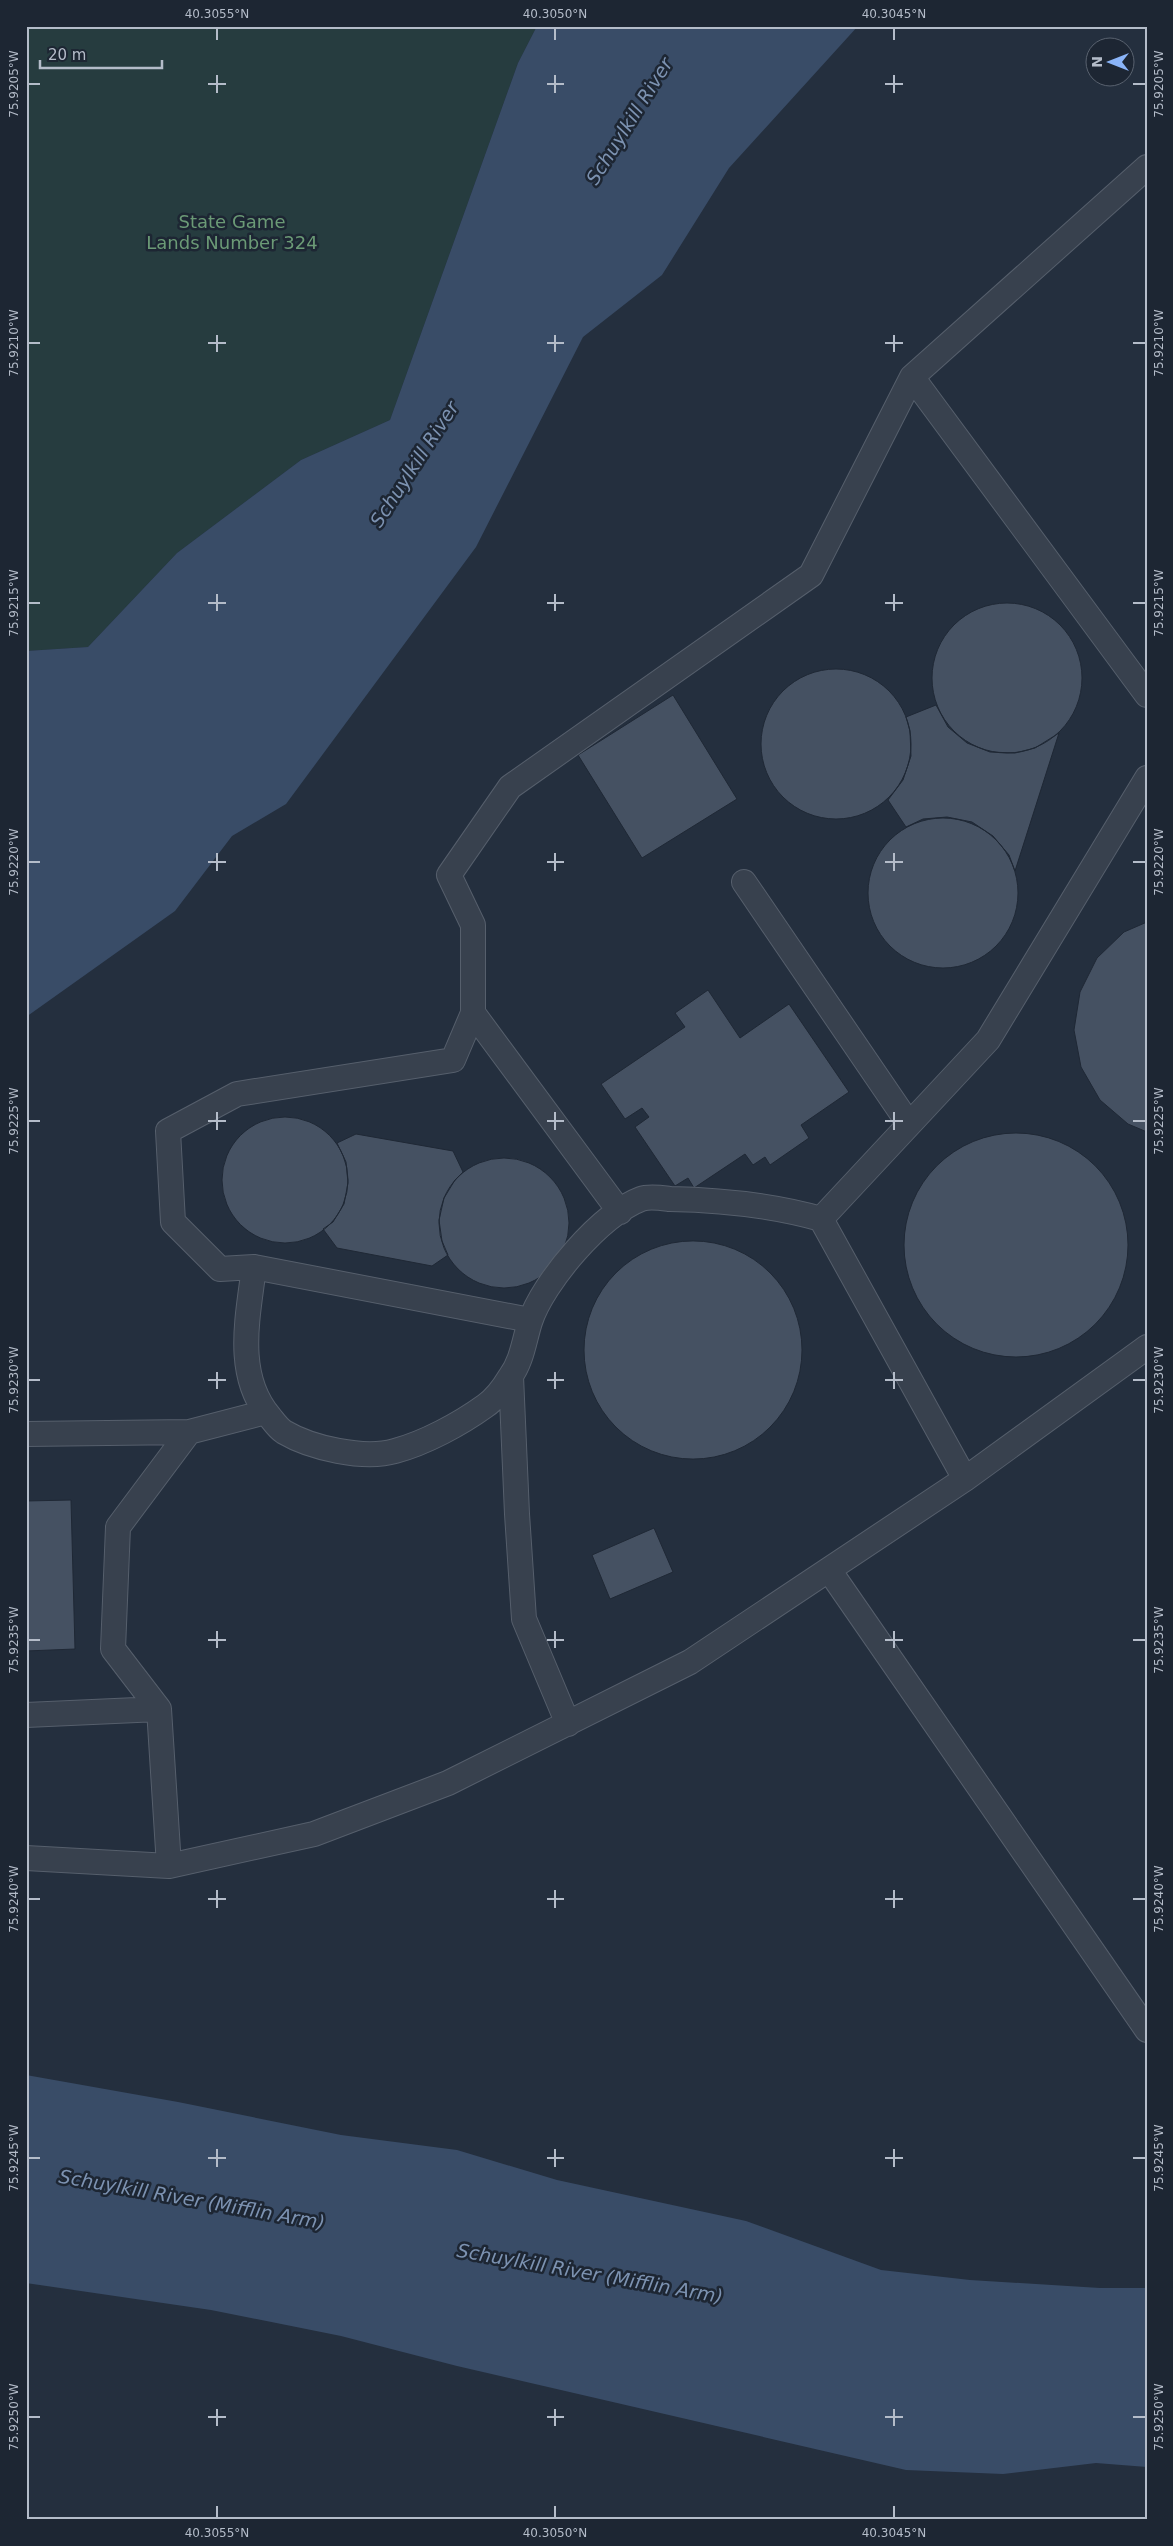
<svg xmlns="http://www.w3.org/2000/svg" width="1173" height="2546" viewBox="0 0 1173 2546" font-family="'DejaVu Sans',sans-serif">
  <rect width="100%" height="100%" fill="#242f3e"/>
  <path fill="#263c3f" d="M26,26h511l-19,37 -128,357 -89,40 -124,93 -89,94 -62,4z"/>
  <path fill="#394c67" d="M537,26h321l-129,142 -67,107 -79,62 -107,210 -190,257 -54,32 -57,75 -149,106v-366l62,-4 89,-94 124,-93 89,-40 128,-357z
    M26,2075l152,27 163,33 116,15 100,30 189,41 135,49 89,10 130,8h47v179l-51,-4 -93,11 -97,-4 -449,-104 -116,-30 -130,-26 -185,-27z"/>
  <path fill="#455162" stroke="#1f2835" d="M932 678a75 75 0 1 1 150 0a75 75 0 1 1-150 0Z
    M761 744a75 75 0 1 1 150 0a75 75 0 1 1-150 0Z
    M673,695l64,104 -95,59 -64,-103z
    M936,705l12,22 19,16 23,9 25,1 20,-5 24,-15 -44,138 -6,-16 -16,-19 -21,-14 -25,-5 -24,2 -17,8 -18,-27 15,-20 8,-24 -1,-25 -4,-14z
    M868 893a75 75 0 1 1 150 0a75 75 0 1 1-150 0Z
    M1147,922v210l-19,-8 -28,-24 -19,-33 -7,-37 6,-38 17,-34 27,-26z
    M708,990l32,48 49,-34 60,88 -48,33 8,13 -39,27 -5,-8 -12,8 -8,-11 -51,34 -6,-10 -13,8 -40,-59 14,-10 -7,-9 -17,11 -24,-35 84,-57 -10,-14z
    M222 1180a63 63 0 1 1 126 0a63 63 0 1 1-126 0Z
    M904 1245a112 112 0 1 1 224 0a112 112 0 1 1-224 0Z
    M356,1134l97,17 10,21 -8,8 -11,18 -5,22 3,21 6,14 -16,11 -95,-18 -14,-19 10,-7 11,-18 4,-21 -2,-21 -9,-19z
    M439 1223a65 65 0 1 1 130 0a65 65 0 1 1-130 0Z
    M584 1350a109 109 0 1 1 218 0a109 109 0 1 1-218 0Z
    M71,1500l4,149 -49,2v-150z
    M654,1528l19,44 -63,27 -18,-44z"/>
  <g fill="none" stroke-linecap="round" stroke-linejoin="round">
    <g stroke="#565f6c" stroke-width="26">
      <path id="service" d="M912,377l235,318
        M744,882l165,242
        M473,1013l147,199
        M254,1267c-6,50 -20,108 16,150 4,5 8,11 14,15 27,16 80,28 111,19 30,-8 65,-27 90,-45 9,-6 19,-19 25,-29 12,-16 14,-36 20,-55 13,-40 71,-108 111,-123 8,-3 21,-1 29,0 51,1 102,6 151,20
        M530,1320l-276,-53 -34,2 -47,-47 -5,-91 69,-37 216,-34 20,-47v-88l-24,-50 61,-88 301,-212 101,-198 235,-210
        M511,1376l6,138 7,105 44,105
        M26,1434l163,-2
        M965,1479l-144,-260 167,-179 159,-262
        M829,1570l318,460
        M26,1715l133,-6
        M26,1858l143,8 145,-32 134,-51 242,-121 275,-183 182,-132
        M169,1866l-10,-157 -46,-60 5,-122 71,-95 77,-20"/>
    </g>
    <use href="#service" stroke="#38414e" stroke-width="24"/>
  </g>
  <path fill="none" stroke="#b4bcc9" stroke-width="2" d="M217,28v12M555,28v12M894,28v12M217,75v18M555,75v18M894,75v18M28,84h12M208,84h18M547,84h17M885,84h18M1133,84h13M217,335v17M555,335v17M894,335v17M28,343h12M208,343h18M547,343h17M885,343h18M1133,343h13M217,594v17M555,594v17M894,594v17M28,603h12M208,603h18M547,603h17M885,603h18M1133,603h13M217,853v18M555,853v18M894,853v18M28,862h12M208,862h18M547,862h17M885,862h18M1133,862h13M217,1112v18M555,1112v18M894,1112v18M28,1121h12M208,1121h18M547,1121h17M885,1121h18M1133,1121h13M217,1372v17M555,1372v17M894,1372v17M28,1380h12M208,1380h18M547,1380h17M885,1380h18M1133,1380h13M217,1631v17M555,1631v17M894,1631v17M28,1640h12M208,1640h18M547,1640h17M885,1640h18M1133,1640h13M217,1890v18M555,1890v18M894,1890v18M28,1899h12M208,1899h18M547,1899h17M885,1899h18M1133,1899h13M217,2149v18M555,2149v18M894,2149v18M28,2158h12M208,2158h18M547,2158h17M885,2158h18M1133,2158h13M217,2409v17M555,2409v17M894,2409v17M28,2417h12M208,2417h18M547,2417h17M885,2417h18M1133,2417h13M217,2506v12M555,2506v12M894,2506v12"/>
  <g text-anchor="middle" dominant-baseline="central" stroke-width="5" stroke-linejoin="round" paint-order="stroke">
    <g font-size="18" fill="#6b9a76" stroke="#1d2633">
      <text x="232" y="221">State Game<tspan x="232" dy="21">Lands Number 324</tspan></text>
    </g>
    <g font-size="19" font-style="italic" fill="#7c92b1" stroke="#1d2633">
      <text transform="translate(629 121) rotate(-58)">Schuylkill River</text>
      <text transform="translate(414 464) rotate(-57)">Schuylkill River</text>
      <text transform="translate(192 2199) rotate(10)">Schuylkill River (Mifflin Arm)</text>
      <text transform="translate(590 2273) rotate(10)">Schuylkill River (Mifflin Arm)</text>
    </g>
  </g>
  <rect width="1173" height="2546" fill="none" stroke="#1d2633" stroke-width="55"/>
  <g transform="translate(1110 62) rotate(270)"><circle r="24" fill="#1d2633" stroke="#59626f"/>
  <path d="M0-4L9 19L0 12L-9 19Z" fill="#8ab4f8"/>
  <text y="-8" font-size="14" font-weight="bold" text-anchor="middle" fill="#b4bcc9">N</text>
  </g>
  <path d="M40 60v8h122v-8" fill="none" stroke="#b4bcc9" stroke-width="2.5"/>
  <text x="48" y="60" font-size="15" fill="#b4bcc9" stroke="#1d2633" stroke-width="4" paint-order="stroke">20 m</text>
  <rect x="28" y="28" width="1118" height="2490" fill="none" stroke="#b4bcc9" stroke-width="2"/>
  <g font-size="12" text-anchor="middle" fill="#b4bcc9">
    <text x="217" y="18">40.3055°N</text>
    <text x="555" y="18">40.3050°N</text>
    <text x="894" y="18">40.3045°N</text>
    <text transform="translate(1159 84) rotate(-90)" y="4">75.9205°W</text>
    <text transform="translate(14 84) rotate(-90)" y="4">75.9205°W</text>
    <text transform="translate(1159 343) rotate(-90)" y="4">75.9210°W</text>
    <text transform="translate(14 343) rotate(-90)" y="4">75.9210°W</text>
    <text transform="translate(1159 603) rotate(-90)" y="4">75.9215°W</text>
    <text transform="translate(14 603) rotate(-90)" y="4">75.9215°W</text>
    <text transform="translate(1159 862) rotate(-90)" y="4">75.9220°W</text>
    <text transform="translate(14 862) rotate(-90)" y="4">75.9220°W</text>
    <text transform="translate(1159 1121) rotate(-90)" y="4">75.9225°W</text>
    <text transform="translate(14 1121) rotate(-90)" y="4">75.9225°W</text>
    <text transform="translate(14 1380) rotate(-90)" y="4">75.9230°W</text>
    <text transform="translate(1159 1380) rotate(-90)" y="4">75.9230°W</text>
    <text transform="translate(14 1640) rotate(-90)" y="4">75.9235°W</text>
    <text transform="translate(1159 1640) rotate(-90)" y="4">75.9235°W</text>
    <text transform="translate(14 1899) rotate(-90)" y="4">75.9240°W</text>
    <text transform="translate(1159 1899) rotate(-90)" y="4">75.9240°W</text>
    <text transform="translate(14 2158) rotate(-90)" y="4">75.9245°W</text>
    <text transform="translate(1159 2158) rotate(-90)" y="4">75.9245°W</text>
    <text transform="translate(14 2417) rotate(-90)" y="4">75.9250°W</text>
    <text transform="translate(1159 2417) rotate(-90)" y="4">75.9250°W</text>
    <text x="217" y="2537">40.3055°N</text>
    <text x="555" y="2537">40.3050°N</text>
    <text x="894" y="2537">40.3045°N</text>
  </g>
</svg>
